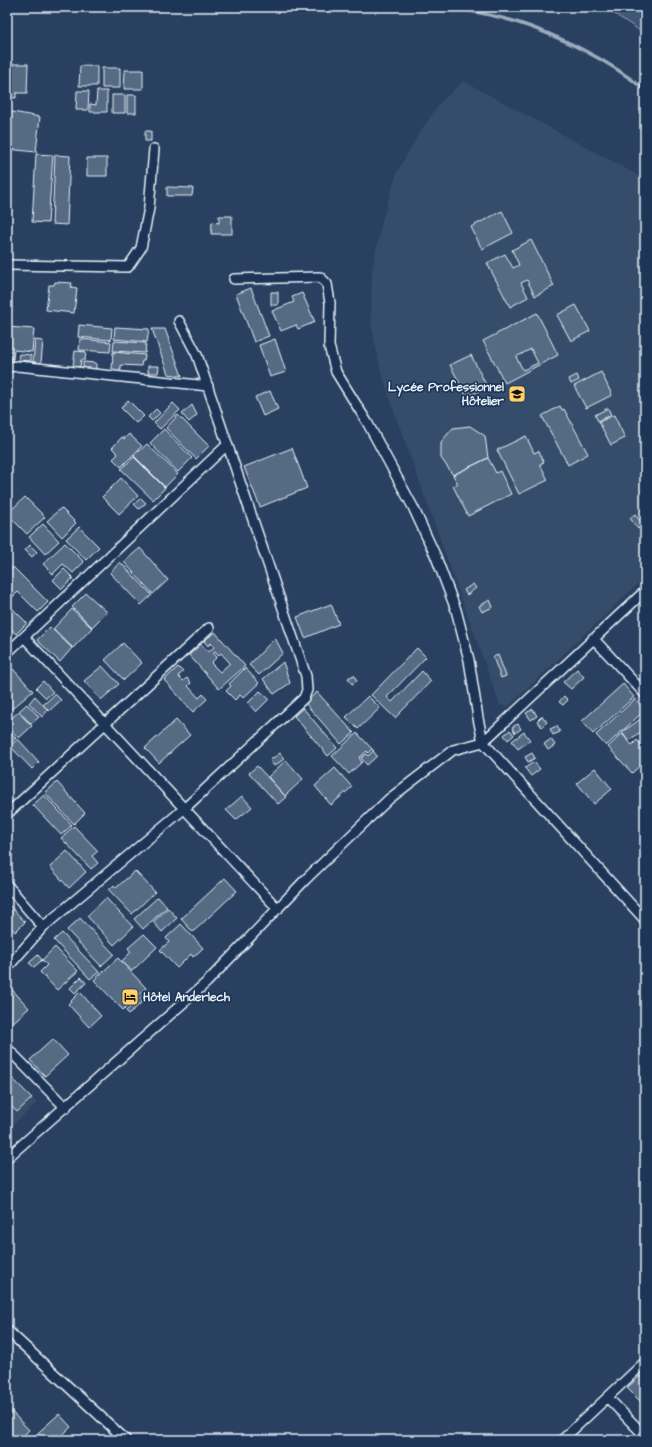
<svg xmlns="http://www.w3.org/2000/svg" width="652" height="1447" viewBox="0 0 652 1447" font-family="'Architects Daughter',sans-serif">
  <rect width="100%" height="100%" fill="#294061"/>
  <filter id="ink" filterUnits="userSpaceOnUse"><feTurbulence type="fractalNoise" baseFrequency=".025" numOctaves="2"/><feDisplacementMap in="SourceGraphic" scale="8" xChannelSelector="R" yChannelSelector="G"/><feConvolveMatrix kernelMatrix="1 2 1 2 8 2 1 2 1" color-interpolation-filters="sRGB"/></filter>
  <g filter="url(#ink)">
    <path fill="#364d6b" d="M463,81l182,98v398l-137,130 -8,-2 -103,-285 -17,-52 -9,-46 1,-52 10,-49 15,-49 21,-37 22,-32z
      M7,1073l30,30 -30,27z"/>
    <path fill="#415774" stroke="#94a4b6" d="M604,7h41v27z"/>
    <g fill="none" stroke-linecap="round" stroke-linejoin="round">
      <path stroke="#9dabbd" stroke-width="3.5" d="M460,7l5,3c15,3 32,6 48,11 45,14 96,39 132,69"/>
    </g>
    <path fill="#556a83" stroke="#e8f1f8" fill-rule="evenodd" d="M9,64h19l-1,29h-11v5l-9,-1z
      M80,66h17v20h-18z
      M102,68h18v20h-18z
      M125,70h18v19h-19z
      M77,91h12l-1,19h-12z
      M97,91h10v21h-17v-8l6,1z
      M112,95h13v18h-13z
      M127,95h9v18h-9z
      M7,111l33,6 -4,35 -29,-3z
      M145,131h6v10h-6z
      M36,154l17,1 -5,68 -16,-1z
      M55,155l15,1 -3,69 -15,-1z
      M87,158h20v18h-20z
      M167,187l26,1 -1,8h-25z
      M502,211l11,22 -31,16 -11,-22z
      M219,216h13v18h-21l1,-12 7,1z
      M531,240l23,46 -19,10 -8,-16 -6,3 7,14 -18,10 -23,-44 18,-9 8,14 6,-3 -7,-15z
      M55,282l17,1 -1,4 6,1 -3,25 -28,-3 3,-25h5z
      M251,288l18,48 -15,6 -18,-48z
      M271,292h7v13h-7z
      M302,293l13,29 -17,7 -2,-4 -15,6 -9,-20 22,-9 -2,-5z
      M576,305l14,26 -19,10 -14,-26z
      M537,313l21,42 -53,28 -22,-42zM531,349l7,14 -15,7 -7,-13z
      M79,325l33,3 -1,12 -33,-3z
      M7,327l27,2 -2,23 -18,-2 -1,9 -6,-1z
      M115,327l34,2 -2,13 -33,-3z
      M152,329h13l17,47 -14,-2z
      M80,339l31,3 -1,10 -31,-2z
      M275,339l11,33 -16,5 -11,-32z
      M35,340l8,1 -2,22 -8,-1z
      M114,341l32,2 -1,10 -32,-2z
      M75,351l11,1 -1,8h-4l-1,7 -7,-1z
      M113,352l32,3 -1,6h-2l-1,5 -20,-1v5l-9,-1z
      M19,354l12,1v6l-13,-1z
      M471,355l16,32 -20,10 -17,-32z
      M83,362l13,1v6l-13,-1z
      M148,366h11l-1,7h-10z
      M601,372l11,23 -26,13 -12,-22z
      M577,375l2,5 -8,4 -2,-5z
      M270,391l8,18 -15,7 -8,-19z
      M128,400l16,16 -8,7 -15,-15z
      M173,403l7,7 -20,19 -6,-6z
      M192,405l5,10 -8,7 -7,-8z
      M560,406l2,4 2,-1 24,45 -20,11 -26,-49z
      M608,408l3,7 -13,6 -3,-6z
      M156,409l4,4 -8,8 -4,-4z
      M178,415l31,31 -13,13 -30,-31z
      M614,415l11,23 -14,7 -12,-23z
      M470,426l15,10 3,22 -35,17 -12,-17v-16l12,-14z
      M164,429l28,29 -14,14 -28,-29z
      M129,434l13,12 -21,21 -8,-8 5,-5 -6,-6 10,-11 2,2z
      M526,436l8,17 5,-2 5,11 -4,2 8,16 -29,14 -22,-44z
      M147,444l31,30 -13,13 -31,-31z
      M292,448l15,40 -47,19 -16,-40z
      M134,457l31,31 -12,12 -32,-31z
      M488,458l8,15 4,-2 11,23 -43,22 -15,-30 5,-2 -5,-9z
      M121,478l17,18 -19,18 -17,-17z
      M25,497l20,20 -18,17 -20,-20z
      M141,498l5,5 -7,6 -5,-5z
      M61,508l15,15 -14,14 -15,-16z
      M635,514l8,11 -5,4 -8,-11z
      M43,524l16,17 -14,13 -16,-17z
      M79,527l20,20 -13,13 -20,-21z
      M65,543l19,19 -11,11 -10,-9 -10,10 -10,-10z
      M30,545l7,7 -5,5 -7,-7z
      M140,548l28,32 -15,14 -29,-32z
      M120,562l32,33 -11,10 -31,-32z
      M13,567l35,35 -10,10 -20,-20 -11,10v-29z
      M64,569l9,9 -11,11 -9,-9z
      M473,584l3,4 -9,7 -3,-5z
      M86,593l21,19 -15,15 -20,-20z
      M490,600l3,7 -11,5 -3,-6z
      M7,603l20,20 -11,11 -9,-10z
      M331,604l8,20 -34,14 -8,-21z
      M72,609l20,19 -19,20 -20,-19z
      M50,627l22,21 -12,14 -23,-22z
      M215,632l30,34 -26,23 -30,-34 12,-11 7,8 6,-5 -3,-4 -3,3 -4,-5zM215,651l4,4 2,-2 9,10 -10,9 -9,-9 6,-6 -4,-4z
      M275,638l8,15 -24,22 -10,-10z
      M123,643l19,20 -18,17 -19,-20z
      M417,648l9,9 -39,40 5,5 30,-31 9,10 -36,37 -24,-23z
      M498,655l8,21 -5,2 -8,-21z
      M283,662l7,21 -16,11 -11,-15z
      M102,666l17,18 -18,16 -17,-19z
      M178,667l5,5 -5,4 5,5 4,-3 4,5 -3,3 11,12 4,-4 4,5 -14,13 -29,-32z
      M245,668l14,15 -16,15 -3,-3 -5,5 -9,-9 5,-5 -2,-2z
      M13,669l20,22 -26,22v-39z
      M577,669l7,8 -13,12 -8,-7z
      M354,675l3,6 -5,3 -4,-6z
      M43,681l10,11 -7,6 -10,-10z
      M623,684l11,13 -41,37 -11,-13z
      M260,691l9,8 -13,13 -8,-9z
      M317,692l37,41 -13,11 -36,-41z
      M55,694l6,6 -12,11 -6,-6z
      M35,696l13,14 -6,7 -13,-14z
      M368,696l12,12 -22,21 -12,-12z
      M564,696l4,4 -5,5 -4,-3z
      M635,699l10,11 -39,36 -10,-11z
      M27,704l12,13 -8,7 -12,-13z
      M303,708l34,40 -9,8 -34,-40z
      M533,709l4,7 -6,4 -5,-7z
      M18,712l14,14 -13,12 -12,-12v-3z
      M542,716l5,6 -5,5 -5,-6z
      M645,716v13l-17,12 -6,-9z
      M176,720l14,15 -31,28 -14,-15z
      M518,724l3,5 -6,4 -3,-6z
      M557,726l3,6 -7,3 -3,-6z
      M8,730l8,8 -8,7 -1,-1z
      M510,730l4,5 -6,5 -4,-5z
      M524,732l6,8 -12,9 -6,-8z
      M357,733l17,18 -2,-2 -4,4 -1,-2 -8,7 3,4 -13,12 -17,-18z
      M622,734l10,11 5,-5 8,9v12l-13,12 -24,-26z
      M18,739l21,23 -7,7 -22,-23z
      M551,739l4,6 -7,5 -4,-6z
      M373,751l4,5 -10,9 -6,-7 5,-4 2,2z
      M280,753l4,6 -10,7 -4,-6z
      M532,753l3,5 -7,4 -3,-5z
      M286,760l17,19 -18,17 -17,-19z
      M534,762l6,7 -9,7 -6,-8z
      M257,766l29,31 -8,7 -29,-31z
      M335,768l17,19 -21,18 -16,-19z
      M595,768l17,21 -18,15 -17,-21z
      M57,782l28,31 -11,11 -29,-31z
      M44,795l28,30 -11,10 -28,-30z
      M242,796l10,11 -16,13 -10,-10z
      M74,826l24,25 -6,5 6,7 -7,6 -30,-31z
      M67,851l19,21 -17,16 -19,-21z
      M135,871l20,21 -23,22 -23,-24 5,-5 2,3z
      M225,878l12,13 -44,41 -12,-13z
      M158,897l9,10 -24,22 -9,-10z
      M106,898l27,29 -19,18 -27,-29z
      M7,903l18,19 -10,10 -8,-9z
      M168,908l9,10 -15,14 -9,-10z
      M80,918l34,36 -13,12 -34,-36z
      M181,924l22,24 -10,9 -2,-3 -14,14 -17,-18 9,-8 -3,-4z
      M62,933l37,39 -9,7 -36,-39z
      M144,934l13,13 -25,24 -10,-10 9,-9 -3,-4z
      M55,947l23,24 -21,19 -17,-18 7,-7 -5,-5z
      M38,955l4,5 -8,7 -5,-4z
      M118,958l28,30 -23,22 -29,-30z
      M81,977l5,6 -11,10 -5,-5z
      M7,984l22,24 -21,19 -1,-2z
      M149,989l3,4 -23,21 -3,-3z
      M80,992l21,24 -12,11 -21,-23z
      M53,1039l15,16 -23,21 -15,-16z
      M7,1073l25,25 -15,14 -10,-10z
      M640,1376l5,5v25l-18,-18z
      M7,1407l22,23 -10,10h-3l-9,-9z
      M59,1414l12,13 -14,13h-27z"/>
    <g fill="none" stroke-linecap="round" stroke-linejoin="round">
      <g stroke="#e8f1f8" stroke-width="12">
        <path id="street" d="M7,265l121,2 13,-19 8,-40 5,-59
          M234,279l86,-2 7,7 3,19 -1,43 7,26 31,50 46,85 23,50 20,53 13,50 9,58 5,24 162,178
          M7,367l11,-1 190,20
          M24,637l254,272
          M593,638l52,56
          M7,653l220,-208
          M7,814l202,-186
          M7,885l36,42
          M7,968l36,-41 142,-119 119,-110 3,-8 -1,-14 -109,-321 -18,-34
          M7,1048l59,60
          M7,1158l200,-176 99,-103 83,-80 64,-49 30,-8 162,-151
          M7,1330l119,110
          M608,1398l37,38
          M562,1440l83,-78"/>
      </g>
      <use href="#street" stroke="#1d3557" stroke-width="9"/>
    </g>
  </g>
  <defs>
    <g id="school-square" transform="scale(0.9)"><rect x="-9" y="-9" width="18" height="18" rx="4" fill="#ffd166" stroke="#1d3557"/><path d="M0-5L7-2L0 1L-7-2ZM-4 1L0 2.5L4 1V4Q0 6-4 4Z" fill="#111"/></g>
    <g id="hotel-square" transform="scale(0.9)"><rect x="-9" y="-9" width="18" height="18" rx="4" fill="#ffd166" stroke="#1d3557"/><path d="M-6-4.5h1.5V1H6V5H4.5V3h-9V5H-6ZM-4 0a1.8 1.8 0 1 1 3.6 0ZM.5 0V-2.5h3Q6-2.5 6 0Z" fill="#111"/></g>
  </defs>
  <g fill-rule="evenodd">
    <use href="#school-square" x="517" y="394"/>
    <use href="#hotel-square" x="130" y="997"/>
  </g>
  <g text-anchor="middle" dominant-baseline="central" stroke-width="3.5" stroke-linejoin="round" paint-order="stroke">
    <g font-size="12" font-weight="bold" fill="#e8f1f8" stroke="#1d3557" text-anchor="end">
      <text x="504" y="387">Lycée Professionnel<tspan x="504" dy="14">Hôtelier</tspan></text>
      <text x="143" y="997" text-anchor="start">Hôtel Anderlech</text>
    </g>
  </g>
  <rect width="652" height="1447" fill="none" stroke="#1d3557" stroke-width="24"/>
  <rect x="12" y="12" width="628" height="1423" fill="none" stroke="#e8f1f8" stroke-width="1.5" filter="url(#ink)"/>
</svg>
